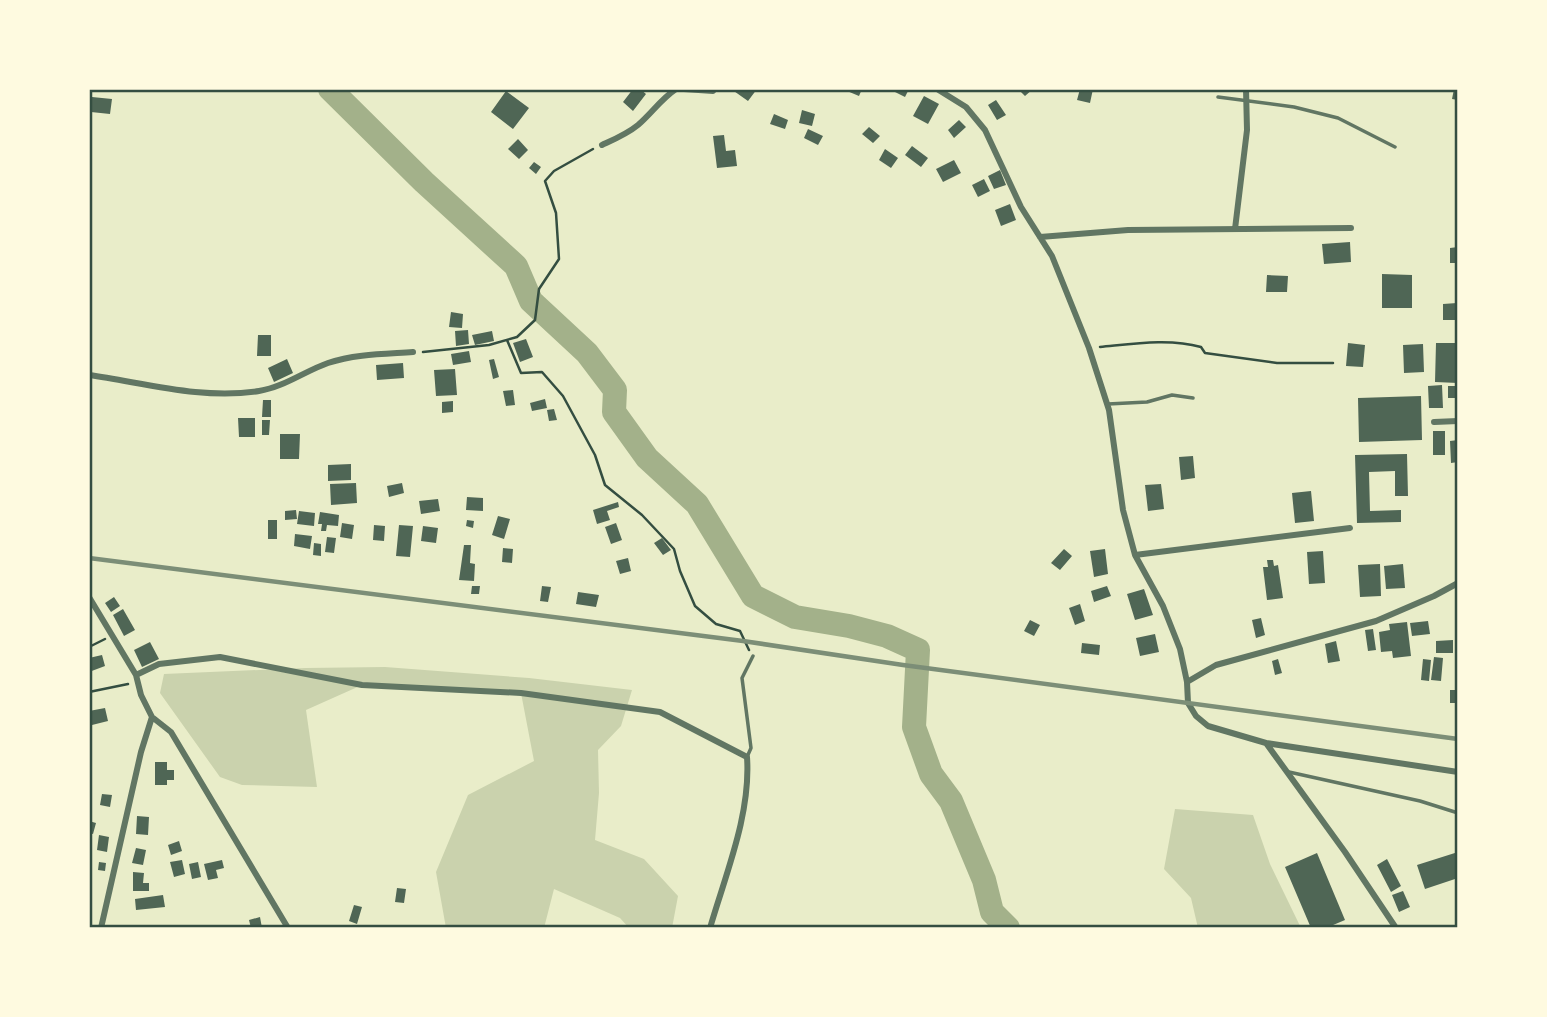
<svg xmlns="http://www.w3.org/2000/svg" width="1547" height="1017" viewBox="0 0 1547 1017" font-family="'Archivo Narrow',sans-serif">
  <rect width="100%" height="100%" fill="#e9edc9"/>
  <path fill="#cad2ad" d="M385,667l144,11 103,12 -11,36 -23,24 1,43 -4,47 49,19 34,37 -6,32h-43l-9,-10 -66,-29 -10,39h-98l-10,-56 32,-77 66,-34 -13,-68 -159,-8 -56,25 11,77 -75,-2 -22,-8 -60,-84 4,-19 142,-6z
    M1175,809l78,6 17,49 31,64h-103l-7,-30 -27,-29z"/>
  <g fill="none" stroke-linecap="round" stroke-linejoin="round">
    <path stroke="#a3b18a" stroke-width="24" d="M330,89l94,93 92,84 15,35 56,52 28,37 -1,22 33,46 50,46 56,92 42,21 54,9 38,10 31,14 -4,77 17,47 20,27 33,79 8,32 16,16"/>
  </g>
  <path fill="#4f6655" d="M633,89h7l6,5 -13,17 -10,-9z
    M731,89h26l-9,12z
    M848,89h14l-3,7 -12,-5z
    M889,89h20l-4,8z
    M1018,89h15l-8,7z
    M1080,89h13l-3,14 -13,-3z
    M1454,89h4v11l-6,-1z
    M506,91l23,17 -16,21 -22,-17z
    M924,96l15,8 -11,20 -15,-8z
    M92,97l20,2 -2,15 -19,-2z
    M996,100l10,15 -9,5 -9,-15z
    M802,110l13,4 -3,12 -13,-3z
    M774,114l14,6 -3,9 -15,-5z
    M959,120l7,7 -12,11 -6,-8z
    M869,127l11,9 -7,7 -11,-9z
    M808,129l15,7 -5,9 -14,-7z
    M724,135l2,16 9,-1 2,16 -20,2 -4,-32z
    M518,139l10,11 -9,9 -11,-10z
    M912,146l16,12 -7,9 -16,-12z
    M885,149l13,9 -7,10 -12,-8z
    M954,160l7,13 -18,9 -7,-13z
    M534,162l7,5 -5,7 -7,-6z
    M1000,170l6,15 -12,4 -6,-13z
    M984,179l6,12 -12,6 -6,-12z
    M1010,204l6,16 -15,6 -6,-16z
    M1350,242l1,20 -27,2 -2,-20z
    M1458,247v16h-8v-15z
    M1382,274l30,1v33h-30z
    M1267,275l21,1 -1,16h-21z
    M1457,303v17h-14v-16z
    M451,312l12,2 -1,14 -13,-1z
    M468,330l1,14 -13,2 -1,-15z
    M492,331l2,10 -19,4 -3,-10z
    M258,335h13v21h-14z
    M526,339l7,18 -13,5 -7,-19z
    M1348,343l17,2 -2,22 -17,-1z
    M1436,343h22v40l-23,-1z
    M1423,344l1,28 -20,1 -1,-28z
    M469,351l2,11 -18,3 -2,-11z
    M287,359l6,14 -19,9 -6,-14z
    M494,359l5,18 -6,2 -4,-19z
    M403,363l1,15 -27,2 -1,-15z
    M455,369l2,26 -21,1 -2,-26z
    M1442,385l1,23h-14l-1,-22z
    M1448,386h10v12h-10z
    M513,390l2,15 -9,1 -3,-15z
    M1421,396l1,44 -63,2 -1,-44z
    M545,399l2,9 -15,3 -2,-8z
    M263,400h8v17h-9z
    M453,401v11l-11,1v-11z
    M554,409l3,11 -8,1 -2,-11z
    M238,418h17v19h-16z
    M262,420h8l-1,15h-7z
    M1433,431h12v24h-12z
    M280,434h20l-1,25h-19z
    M1458,440v22l-7,1 -1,-22z
    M1407,454l1,42h-13v-25l-26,1 1,39 31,-1v12l-44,1 -2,-68z
    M1193,456l2,22 -14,2 -2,-23z
    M351,464v16l-23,1v-16z
    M356,483l1,20 -26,2 -1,-21z
    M402,483l2,10 -15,4 -2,-11z
    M1161,484l3,25 -16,2 -3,-26z
    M1311,491l3,30 -19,2 -3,-30z
    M467,497l16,1v13l-17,-1z
    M438,499l2,12 -19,3 -2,-13z
    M618,502l1,5 -12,4 3,9 -13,4 -4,-14z
    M296,510l1,9 -12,1v-9z
    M299,511l16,2 -1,13 -17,-2z
    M320,512l19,3 -1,11 -11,-1 -1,6h-5l1,-7h-4z
    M498,516l12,3 -6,20 -12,-4z
    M268,520h9v19h-9z
    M467,520l7,1 -1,7 -7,-2z
    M342,523l12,2 -2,14 -12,-2z
    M616,523l6,17 -11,4 -6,-17z
    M374,525l11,1 -1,15 -11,-1z
    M399,525l14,1 -3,31 -14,-1z
    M423,526l15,2 -2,15 -15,-2z
    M295,534l17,2 -2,13 -16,-3z
    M327,537l9,1 -2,15 -9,-1z
    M662,538l9,12 -8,5 -9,-12z
    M314,543l7,1v12l-8,-1z
    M464,545h7l-1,18 5,1 -1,17 -15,-1z
    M503,548l10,1 -1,14 -10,-1z
    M1064,549l8,7 -12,14 -9,-7z
    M1105,549l3,25 -14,3 -4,-26z
    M1323,551l2,32 -16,1 -2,-32z
    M628,558l3,13 -11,3 -4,-13z
    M1267,560h6l1,6 4,-1 5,33 -16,2 -4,-33h5z
    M1380,564l1,32 -21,1 -2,-32z
    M1403,564l2,24 -19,1 -2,-23z
    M472,586h8l-1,8h-8z
    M542,586l9,1 -3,15 -8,-1z
    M1107,586l4,10 -17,6 -3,-11z
    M1144,589l9,26 -18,5 -8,-26z
    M578,592l21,3 -3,12 -20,-3z
    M114,597l6,9 -9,6 -6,-9z
    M1080,604l5,17 -10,4 -6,-17z
    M123,609l12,21 -11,6 -11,-21z
    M1261,618l4,17 -9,3 -4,-18z
    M1030,620l10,5 -6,11 -10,-5z
    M1428,621l2,13 -18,2 -2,-13z
    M1407,622l4,34 -18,2 -1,-7 -11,1 -2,-20 11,-2 -1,-6z
    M1373,629l3,21 -8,1 -3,-21z
    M1155,634l4,18 -19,4 -4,-18z
    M1453,640v13h-17v-12z
    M1336,641l4,20 -12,2 -3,-19z
    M150,642l9,17 -17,8 -8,-17z
    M1082,643l18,2 -1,10 -18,-2z
    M102,655l3,11 -16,6v-14z
    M1434,657l9,1 -2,23 -10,-1z
    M1278,659l4,14 -7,2 -3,-14z
    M1423,659l8,1 -2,21 -8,-1z
    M1450,690h8v13h-8z
    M105,708l3,13 -16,4 -3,-14z
    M155,762h12v8h7v10h-7v5h-12z
    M102,794l10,1 -2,12 -10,-2z
    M137,816l12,1 -1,18 -12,-1z
    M89,821l7,2 -3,11 -4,-1z
    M99,835l10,2 -2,15 -10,-2z
    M179,841l3,10 -11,4 -3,-10z
    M136,848l10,2 -3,15 -11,-2z
    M1458,852v26l-33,11 -8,-24z
    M1317,853l28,67 -19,8h-15l-26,-61z
    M1387,859l14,27 -10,6 -14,-27z
    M182,860l3,14 -11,3 -4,-15z
    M222,860l2,8 -8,2 2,8 -10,2 -4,-16z
    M99,862l7,1 -1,8 -7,-1z
    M198,862l3,15 -9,2 -3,-15z
    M133,872l11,1 -1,10h6v8h-16z
    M397,888l9,1 -2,14 -9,-1z
    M1403,891l7,16 -11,5 -7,-17z
    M163,895l2,12 -29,3 -1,-11z
    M354,905l8,2 -5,17 -8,-3z
    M260,917l2,11h-11l-2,-8z"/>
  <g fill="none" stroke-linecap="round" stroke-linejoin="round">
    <path stroke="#344e41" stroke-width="2.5" d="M507,340l14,33 21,-1 21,24 32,59 10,30 37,30 32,34 6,22 15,35 21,18 24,7 9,19
      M1100,347c32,-3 69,-9 101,0l4,6 72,10h56
      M423,352l66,-7 28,-8 18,-17 4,-31 20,-30 -3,-46 -11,-32 9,-10 39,-22
      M89,647l16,-8
      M89,692l39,-8"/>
    <path stroke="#617663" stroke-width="3.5" d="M1218,97l76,10 44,11 57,29
      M1108,404l39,-2 25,-7 21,3
      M747,757l4,-9 -9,-70 11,-22
      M1289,772l131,29 38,12"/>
    <path stroke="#617663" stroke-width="6" d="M684,89l29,2 2,-2
      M937,89l29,18 19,23 36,77 31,49 37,92 20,62 14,100 12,45 28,51 17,43 7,33 1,21 8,13 12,10 58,17 79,109 51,76
      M602,145c13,-6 25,-11 36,-20 14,-12 23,-26 38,-36
      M1235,229l12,-99 -1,-41
      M1040,237l88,-7 223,-2
      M89,375c56,8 113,25 170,16 25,-4 46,-20 69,-28 27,-9 57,-9 85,-11
      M1434,422l24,-1
      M1135,555l215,-27
      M89,597l47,78 5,20 11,22 19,15 117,196
      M136,675l23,-11 61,-7 142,28 159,8 139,19 87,45c4,57 -21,116 -37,171
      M1187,682l29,-17 160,-44 58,-25 24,-13
      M1266,743l192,29
      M101,928l40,-176 11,-35"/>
    <path stroke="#7c8e77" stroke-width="4.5" d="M89,558l654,83 160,24 555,74"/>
  </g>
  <rect width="1547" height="1017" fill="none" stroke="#fefae0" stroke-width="182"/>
  <rect x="91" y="91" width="1365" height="835" fill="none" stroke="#344e41" stroke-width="2.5"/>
</svg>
